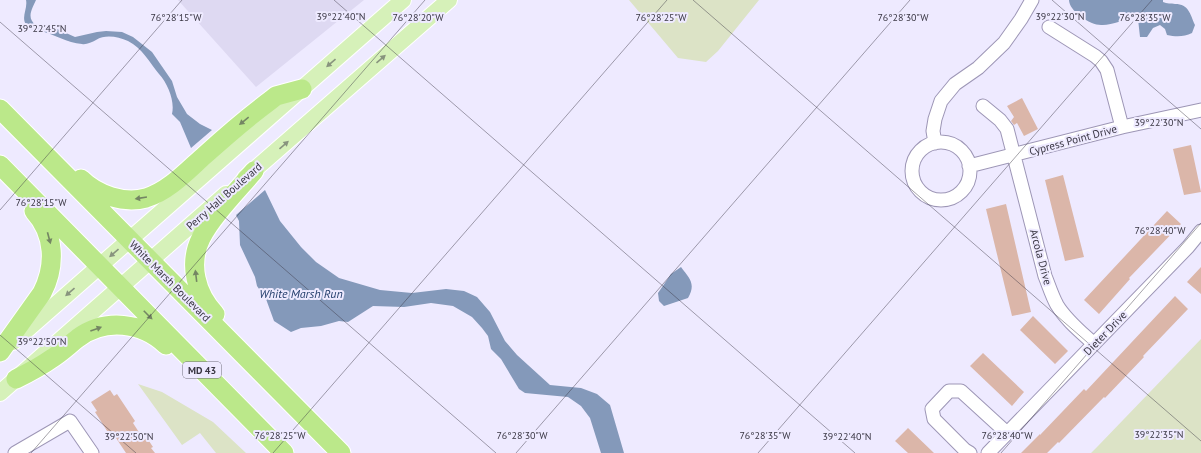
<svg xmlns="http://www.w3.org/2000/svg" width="1201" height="453" viewBox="0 0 1201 453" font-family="'PT Sans',sans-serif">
  <rect width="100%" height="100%" fill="#eeeaff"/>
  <path fill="#ded9f2" d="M178,0h186l-108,87z"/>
  <path fill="#dce3c6" d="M629,0h130l-41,51 -12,11 -28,-4z
    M1201,339v114h-110l7,-7z
    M138,384l24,8 51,30 33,31h-30l-16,-20 -18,12z"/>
  <path fill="#8499ba" d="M26,0h10c-4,9 -10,18 0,25l10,-1 29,13 22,-5 9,-1 16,1 11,5 19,15 20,29 5,16 10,17 13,10 12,6 -21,18 -11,-26 -8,-8c3,-13 -4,-30 -13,-40 -9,-11 -17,-26 -31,-33 -10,-4 -22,-7 -32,-1 -4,2 -10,5 -14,4 -15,-1 -28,-10 -41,-13 -5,-2 -11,0 -14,-5 -7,-8 1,-17 -1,-26z
    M1069,0h94v2c4,2 8,1 12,2 14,0 15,10 20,21l-3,8c-8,4 -16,4 -25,2l-2,-6 -5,-4 -7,3 -6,9h-7l-2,-18 -3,-2c-9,2 -25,9 -34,8 -11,0 -32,-14 -32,-25z
    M265,190l15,31 21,26 15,15 23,16 41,12 32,3 34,-4 18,2 13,6 13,15 15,29 12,14 33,30 31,3 16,6 13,11 14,48h-23l-11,-35 -9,-12 -13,-9 -43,-4 -6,-4 -18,-30 -10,-10 -3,-13 -6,-8 -10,-11 -19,-11 -22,-3 -27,4 -31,-1 -25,16 -9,-1 -18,5 -20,2 -10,4 -17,-11 -8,-22 -9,-13 -2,-9 -15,-32 -1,-24 -3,-6z
    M681,267c9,12 15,17 7,31l-24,8 -5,-5 -1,-8 13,-19z"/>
  <path fill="#dbb6a9" d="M1022,98l16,31 -14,7 -7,-13 -3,2 -3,-4 3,-4 -7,-11z
    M1191,145l10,47 -17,3 -11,-46z
    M1063,175l21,82 -19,4 -20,-81z
    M1006,204l25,108 -19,4 -26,-107z
    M1167,211l14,13 -52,54 1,1 -31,35 -15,-14z
    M1201,267v27l-14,-12z
    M1175,296l13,13 -45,47 1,1 -39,41 -1,-1 -45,46 -1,-1 -11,11h-26l19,-19v1l44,-46 2,2z
    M1033,316l35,35 -13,13 -35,-34z
    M983,353l41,39 -12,14 -42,-40z
    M110,390l4,6 3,-2 18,27 -2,2 11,17 3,-2 6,9 -2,1 4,5h-29l-14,-21 -3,2 -14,-22 2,-1 -6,-9z
    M908,428l26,25h-26l-13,-12z"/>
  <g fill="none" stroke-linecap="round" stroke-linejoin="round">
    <g stroke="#9d96b6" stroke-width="15">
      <path id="minor" d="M1049,27l46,29 6,5 6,9 15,57
        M983,106l17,14 7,9 38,147c4,10 7,20 12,29 9,15 24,27 37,39
        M912 171a29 29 0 1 1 58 0a29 29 0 1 1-58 0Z
        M935,143l-2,-12 2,-12 6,-18 14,-17 23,-16 26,-25 17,-24 11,-19
        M969,166l153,-39 79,-17
        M15,453l55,-32 22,32
        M970,453l-5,-3 -31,-31 -2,-10 17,-18h12l46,42
        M988,453l200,-206 13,-16"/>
    </g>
    <g stroke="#fff" stroke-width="18">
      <path id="major" d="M245,178l204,-178
        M13,342l390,-342
        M0,393l226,-199"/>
    </g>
    <g stroke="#fff" stroke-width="21">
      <path id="highway" d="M0,109l341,344
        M0,165l284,288
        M81,179c16,16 43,25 65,19 23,-7 42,-28 59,-43 21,-19 43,-38 66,-55l5,-4 26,-7
        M215,314c-19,-20 -27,-50 -14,-76 11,-22 37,-48 53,-67
        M0,352l42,-59c14,-27 13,-59 -8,-82
        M16,379c12,-6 24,-12 35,-20 10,-6 18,-14 27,-21 27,-20 64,-16 88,7"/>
    </g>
    <use href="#minor" stroke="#fff" stroke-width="13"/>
    <use href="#major" stroke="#d6f1b9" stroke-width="16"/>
    <use href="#highway" stroke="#bbe88a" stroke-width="19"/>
  </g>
  <defs><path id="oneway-solid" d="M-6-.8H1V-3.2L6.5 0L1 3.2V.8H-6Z"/></defs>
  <g fill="#88947e">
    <use href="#oneway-solid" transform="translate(381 59) rotate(-41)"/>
    <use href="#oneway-solid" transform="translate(331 63) rotate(139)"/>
    <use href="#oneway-solid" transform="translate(284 145) rotate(-41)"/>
    <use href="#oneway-solid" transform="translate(114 253) rotate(139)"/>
    <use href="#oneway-solid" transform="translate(70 292) rotate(139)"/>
  </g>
  <g fill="#748663">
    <use href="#oneway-solid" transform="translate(244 121) rotate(141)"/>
    <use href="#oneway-solid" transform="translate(141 198) rotate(171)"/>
    <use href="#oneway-solid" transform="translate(49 238) rotate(75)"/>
    <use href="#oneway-solid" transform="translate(196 276) rotate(-97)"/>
    <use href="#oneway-solid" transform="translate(148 315) rotate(45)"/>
    <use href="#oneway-solid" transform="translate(96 329) rotate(-20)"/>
  </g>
  <path fill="none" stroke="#393643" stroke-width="1" stroke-opacity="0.45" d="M334,0l521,453M693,0l508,441M1052,0l149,129M0,22l496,431M0,210l182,-210M0,335l136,118M31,453l394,-453M273,453l394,-453M516,453l394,-453M758,453l394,-453M1001,453l200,-230"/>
  <g text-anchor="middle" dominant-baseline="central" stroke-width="4" stroke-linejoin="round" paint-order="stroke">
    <rect fill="#eeeaff" stroke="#6f6c7b" stroke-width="1" x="183" y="362" width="38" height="16" rx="3"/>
    <g font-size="10" font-weight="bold" fill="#393643">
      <text x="202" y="370">MD 43</text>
    </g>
    <g font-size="11" fill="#393643" stroke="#eeeaff">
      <text transform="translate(1073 140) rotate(-15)">Cypress Point Drive</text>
      <text transform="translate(224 196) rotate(-41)">Perry Hall Boulevard</text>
      <text transform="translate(1041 257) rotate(75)">Arcola Drive</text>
      <text transform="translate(170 281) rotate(45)">White Marsh Boulevard</text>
      <text transform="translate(1105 333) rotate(-46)">Dieter Drive</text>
    </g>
    <g font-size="12" font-style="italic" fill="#26406e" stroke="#eeeaff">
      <text x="301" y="293">White Marsh Run</text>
    </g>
  </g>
  <g font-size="10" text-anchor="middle" fill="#393643" stroke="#eeeaff" stroke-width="4" stroke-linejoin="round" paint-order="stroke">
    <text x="1060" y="20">39°22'30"N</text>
    <text x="341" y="20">39°22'40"N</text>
    <text x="176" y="21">76°28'15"W</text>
    <text x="418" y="21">76°28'20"W</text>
    <text x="661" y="21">76°28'25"W</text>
    <text x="903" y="21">76°28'30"W</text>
    <text x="1145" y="21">76°28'35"W</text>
    <text x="42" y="32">39°22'45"N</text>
    <text x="1159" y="126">39°22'30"N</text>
    <text x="41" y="206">76°28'15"W</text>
    <text x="1160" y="234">76°28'40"W</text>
    <text x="42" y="345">39°22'50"N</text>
    <text x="1159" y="438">39°22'35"N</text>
    <text x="280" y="439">76°28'25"W</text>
    <text x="522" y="439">76°28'30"W</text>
    <text x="765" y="439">76°28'35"W</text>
    <text x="1007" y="439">76°28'40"W</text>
    <text x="129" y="440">39°22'50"N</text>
    <text x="847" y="440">39°22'40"N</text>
  </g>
</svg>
